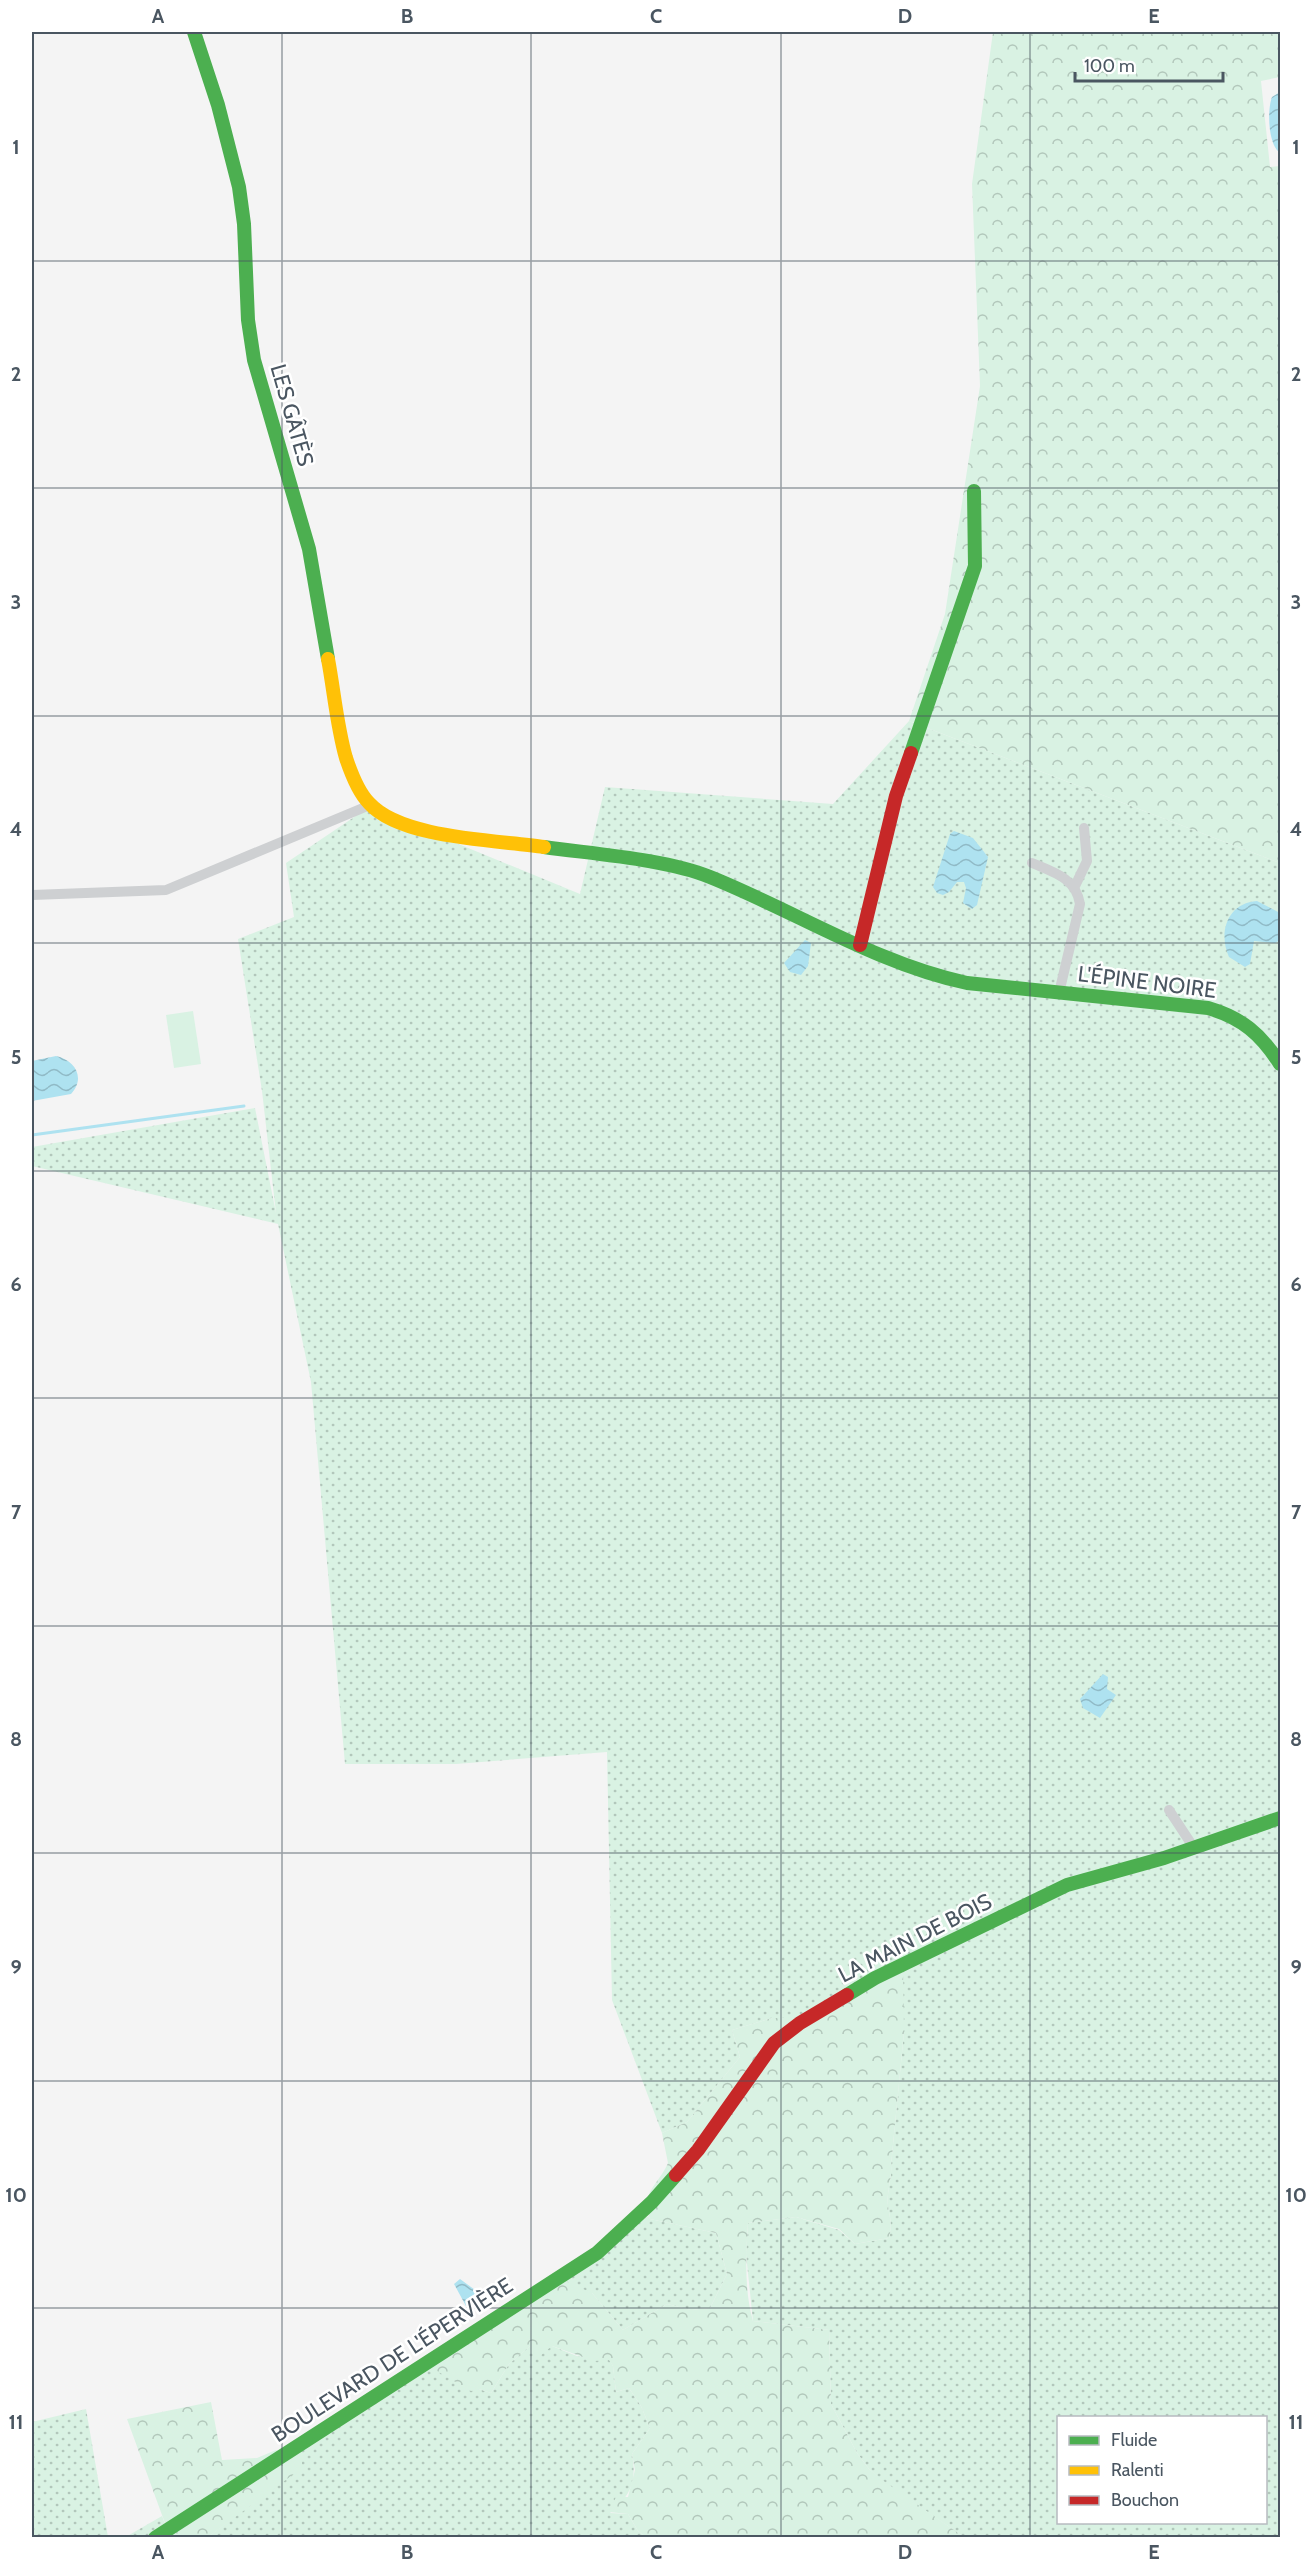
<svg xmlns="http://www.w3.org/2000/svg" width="1312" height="2569" viewBox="0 0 1312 2569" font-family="Cabin,sans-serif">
  <defs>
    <pattern id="grass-dots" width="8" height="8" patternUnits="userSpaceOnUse" patternTransform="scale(1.5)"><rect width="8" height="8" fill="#d9f2e3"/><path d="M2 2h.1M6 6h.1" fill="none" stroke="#b2c7bb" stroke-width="1.8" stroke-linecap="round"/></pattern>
    <pattern id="forest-crowns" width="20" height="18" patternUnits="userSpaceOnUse" patternTransform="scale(1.5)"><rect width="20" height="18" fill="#d9f2e3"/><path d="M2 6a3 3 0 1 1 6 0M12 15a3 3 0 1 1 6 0" fill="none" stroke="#b2c7bb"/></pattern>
    <pattern id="water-waves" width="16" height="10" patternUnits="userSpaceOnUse" patternTransform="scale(1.5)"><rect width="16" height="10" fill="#aee2f0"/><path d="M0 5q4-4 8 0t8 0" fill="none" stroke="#90bac6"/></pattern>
  </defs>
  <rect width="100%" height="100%" fill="#f4f4f4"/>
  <path fill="url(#grass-dots)" fill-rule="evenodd" d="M909,721l371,142v1674h-316l-79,-54 -16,-14 -12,-16 -26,-49 -2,-74 -76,-9 -7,-67 2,-31 48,-6 43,13 16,14 34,-6c5,-20 -3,-26 -1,-44 1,-10 4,-18 3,-29l13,-133 -105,-14h-27l-40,12 8,27 -53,65 -25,11 -50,-133 -5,-248 -151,12h-111l-34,-382 -33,-158 -246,-58v-19l223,-39 21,105 -14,-122 -24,-152 56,-22 -8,-54 83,-56 211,87 25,-107 228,17zM1058,2418h208v104h-208z
    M649,2216l1,3 66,14 11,41 -17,34 -19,2 -24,-6 -44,26 -31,-37 -113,96 12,4 18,-29 21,-18h22l25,10 32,3 4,7 3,26 13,-4 12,18 9,22 -18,26c5,28 -1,41 -22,59l18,1 10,17 8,6h-438l34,-26 39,-60z
    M86,2409l22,128h-76v-115z
    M162,2516l8,21 -46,1z"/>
  <path fill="url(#forest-crowns)" d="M993,32h287v45l-19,4 9,86 10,-1v697l-371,-142 36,-107 35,-228 -8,-202z
    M903,1969l1,63 -13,133c1,11 -2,19 -3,29 -2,18 6,24 1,44l-34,6 -16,-15 -43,-12 -48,6c-2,31 -4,67 5,98l76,9 2,74 26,49 12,16 16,13 79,55h-318l-8,-6 -10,-17 -19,-2 7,-15h12l7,-27 -3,-16 18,-26 -9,-22 -12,-18 -13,4 -3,-26 -4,-6 -15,1 -42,-15 -12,10 -10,-10 -21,18 -18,29 -12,-4 -8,2 -41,-24 133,-87 29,13 31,37 44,-26 24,6 19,-2 17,-34 -11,-41 -66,-14c-11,-25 9,-35 18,-56l-6,-30 25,-11 53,-65 -8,-27 40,-12h27z
    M211,2402l11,58 35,-2 19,-8 26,5v13l-94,69h-38l-43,-118z"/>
  <path fill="#d9f2e3" d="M193,1011l8,53 -27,4 -8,-53z"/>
  <path fill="url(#water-waves)" d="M1280,92v61c-12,-8 -13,-43 -8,-56z
    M954,831l19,7 15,19 -11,48 -5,4 -9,-6 3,-15 -2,-6h-7l-8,10 -6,3 -6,-2 -4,-6 17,-53z
    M1257,901l23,12v27l-5,3 -21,-2 -4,23 -5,3 -16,-10c-11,-24 -2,-54 28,-56z
    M805,940l6,3 -3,23 -7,9 -11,-3 -6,-9z
    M56,1056c19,4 30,22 15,38l-39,7v-40z
    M1103,1674l5,3 -1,12 9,6 -16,23 -17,-10 -3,-9z
    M460,2279l22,16 -11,12 -5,-1 -12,-22z"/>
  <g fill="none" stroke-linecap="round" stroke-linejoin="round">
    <path stroke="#aee2f0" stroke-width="3" d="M32,1135l212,-29"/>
    <path stroke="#ced0d2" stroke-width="10" d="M1032,863c21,9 44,15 48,41l-21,89
      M1075,886l12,-25 -3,-33
      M32,895l134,-5 204,-85
      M1169,1810l25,38"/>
    <path stroke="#4caf50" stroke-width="14" d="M194,32l24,73 21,82 5,37 4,96 6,40 55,189 19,110
      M911,753l64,-187 -1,-75
      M544,847c49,7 122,12 166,30 85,34 167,87 257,106l241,25c34,10 53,26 72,56
      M847,1995l28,-17 192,-93 97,-27 116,-40
      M155,2538l442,-285 55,-51 24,-27"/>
    <path stroke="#ffc107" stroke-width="14" d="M328,659c6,32 9,68 18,99 5,15 12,34 23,45 32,36 129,37 175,44"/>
    <path stroke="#c62828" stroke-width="14" d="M860,945l36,-149 15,-43
      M676,2175l22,-25 76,-107 26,-20 47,-28"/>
  </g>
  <path fill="none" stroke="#4a5661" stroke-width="1.5" stroke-opacity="0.55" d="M282,32v2506M531,32v2506M781,32v2506M1030,32v2506M32,261h1248M32,488h1248M32,716h1248M32,943h1248M32,1171h1248M32,1398h1248M32,1626h1248M32,1853h1248M32,2081h1248M32,2308h1248"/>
  <g text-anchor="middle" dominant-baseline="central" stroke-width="5" stroke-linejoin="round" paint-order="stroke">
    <g font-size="22" fill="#4a5661" stroke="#fff">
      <text transform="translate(292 415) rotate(74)">LES GÂTÈS</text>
      <text transform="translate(1147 982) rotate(7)">L'ÉPINE NOIRE</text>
      <text transform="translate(915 1938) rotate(-27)">LA MAIN DE BOIS</text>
      <text transform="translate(392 2360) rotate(-33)">BOULEVARD DE L'ÉPERVIÈRE</text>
    </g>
  </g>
  <rect width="1312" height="2569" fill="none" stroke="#ffffff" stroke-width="66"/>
  <rect x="1057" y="2416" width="210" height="108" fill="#ffffff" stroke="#b7bbc0" stroke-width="1.5"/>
  <rect x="1069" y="2436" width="30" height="9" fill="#4caf50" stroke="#b7bbc0" stroke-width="1.5"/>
  <text x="1111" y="2446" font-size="18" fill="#4a5661">Fluide</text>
  <rect x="1069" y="2466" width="30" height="9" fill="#ffc107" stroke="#b7bbc0" stroke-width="1.5"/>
  <text x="1111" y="2476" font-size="18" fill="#4a5661">Ralenti</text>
  <rect x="1069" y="2496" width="30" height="9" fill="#c62828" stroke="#b7bbc0" stroke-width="1.5"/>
  <text x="1111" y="2506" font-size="18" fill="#4a5661">Bouchon</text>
  <path d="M1075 72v9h148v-9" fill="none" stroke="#4a5661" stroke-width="3"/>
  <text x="1084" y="72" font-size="18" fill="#4a5661" stroke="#ffffff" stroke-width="4.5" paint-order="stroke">100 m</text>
  <rect x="33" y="33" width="1246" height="2503" fill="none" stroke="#4a5661" stroke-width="2"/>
  <g font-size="20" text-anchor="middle" font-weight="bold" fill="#4a5661">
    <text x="158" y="23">A</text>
    <text x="407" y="23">B</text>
    <text x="656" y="23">C</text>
    <text x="905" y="23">D</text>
    <text x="1154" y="23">E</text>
    <text x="16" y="154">1</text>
    <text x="1296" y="154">1</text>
    <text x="16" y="381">2</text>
    <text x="1296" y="381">2</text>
    <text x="16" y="609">3</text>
    <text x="1296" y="609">3</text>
    <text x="16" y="836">4</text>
    <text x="1296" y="836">4</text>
    <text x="16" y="1064">5</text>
    <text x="1296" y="1064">5</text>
    <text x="16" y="1291">6</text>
    <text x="1296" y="1291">6</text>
    <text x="16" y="1519">7</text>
    <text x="1296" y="1519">7</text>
    <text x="16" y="1746">8</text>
    <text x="1296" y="1746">8</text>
    <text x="16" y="1974">9</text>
    <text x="1296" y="1974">9</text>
    <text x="16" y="2202">10</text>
    <text x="1296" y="2202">10</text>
    <text x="16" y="2429">11</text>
    <text x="1296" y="2429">11</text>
    <text x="158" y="2559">A</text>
    <text x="407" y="2559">B</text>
    <text x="656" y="2559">C</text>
    <text x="905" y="2559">D</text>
    <text x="1154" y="2559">E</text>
  </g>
</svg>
